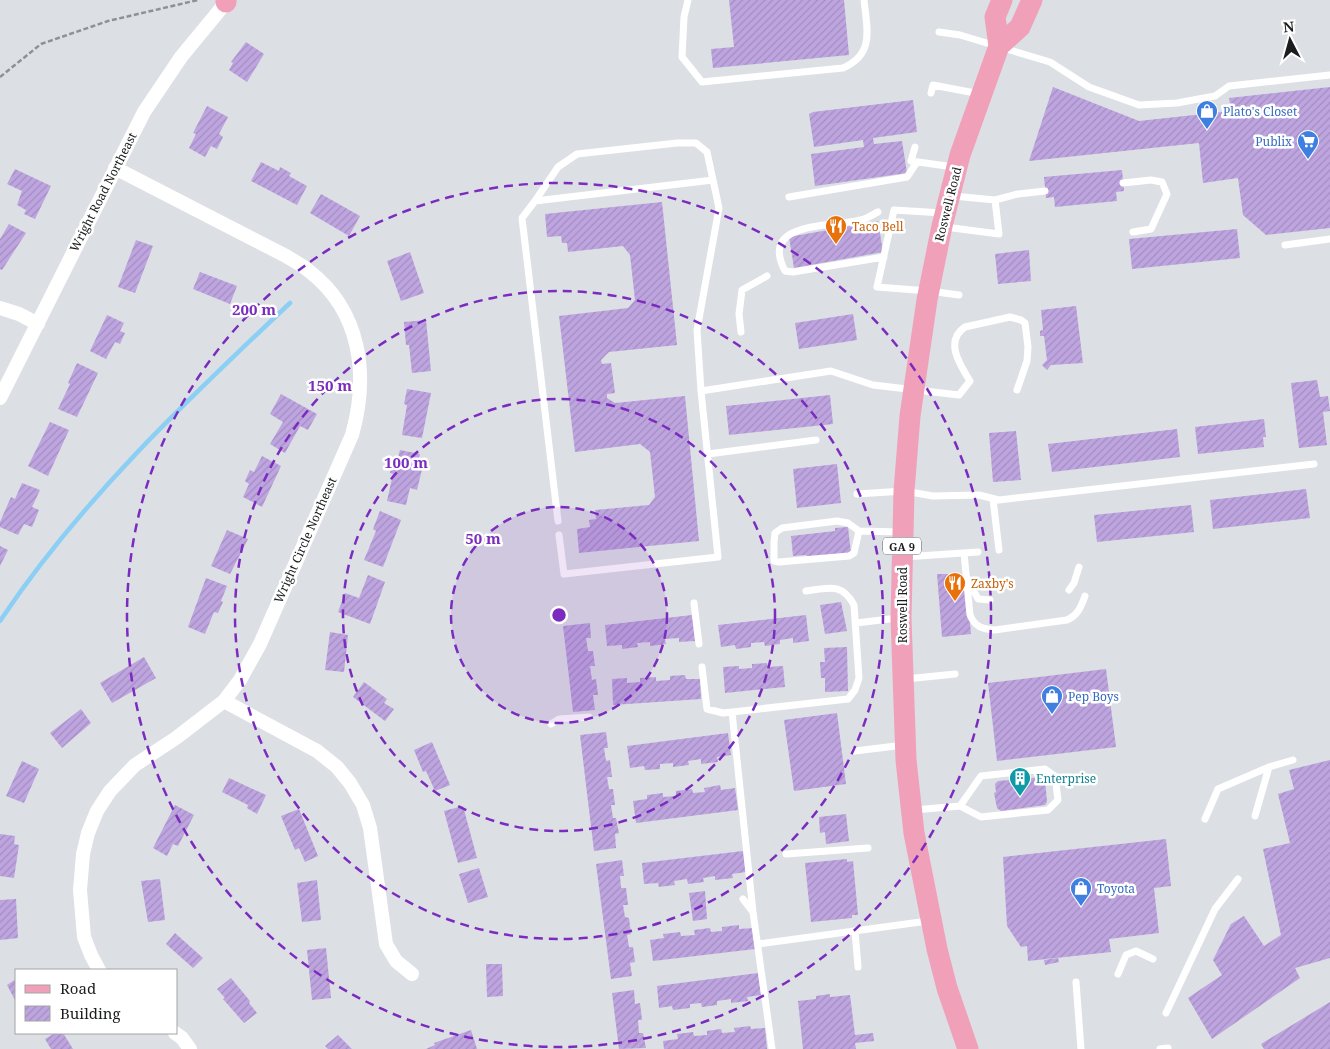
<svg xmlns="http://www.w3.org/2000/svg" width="1330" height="1049" viewBox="0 0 1330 1049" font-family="'Noto Serif',serif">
  <defs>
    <pattern id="building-hatch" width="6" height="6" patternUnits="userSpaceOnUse" patternTransform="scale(1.25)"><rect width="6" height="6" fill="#bea5e0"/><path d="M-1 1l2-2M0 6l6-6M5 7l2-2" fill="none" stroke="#a38dc0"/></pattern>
  </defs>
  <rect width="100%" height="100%" fill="#dcdfe4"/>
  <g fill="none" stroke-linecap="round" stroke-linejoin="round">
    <path stroke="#8bcff5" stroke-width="4.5" d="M0,621c80,-120 185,-219 290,-318"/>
  </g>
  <path fill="url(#building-hatch)" d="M729,0h115l5,55 -136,13 -2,-19 23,-2z
    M246,42l18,12 -17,28 -18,-12 4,-7 -2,-1z
    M1053,87l86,34 92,-10 -2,-13 101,-11v141l-64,7 -23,-20 -5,-37 -35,5 -4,-40 -170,18z
    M913,100l4,32 -44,6 1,6 28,-3 5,32 -92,13 -4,-32 53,-7 -1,-7 -49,7 -5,-33 4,-2z
    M207,106l21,11 -9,17 4,3 -6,12 -6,-3 -6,11 -16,-9 7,-14 -3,-1z
    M261,162l18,9 1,-4 11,6 -2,3 18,10 -10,19 -46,-24z
    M15,169l36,17 -16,33 -11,-5 2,-4 -9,-5 5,-14 -15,-7z
    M1122,170l2,21 -8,1 1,9 -62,6 -1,-10 -8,1 -2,-21z
    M321,194l39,22 -11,20 -39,-23z
    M662,202l15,143 -68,7 -8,8 1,4 9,-1 4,30 -8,1v4l8,5 70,-7 14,145 -120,12 -2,-24 13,-2 -1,-7 7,-1 -1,-9 54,-5 6,-8 -5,-45 -10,-8 -65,8 -16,-136 69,-8 7,-8 -5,-45 -7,-9 -55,6 -1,-9h-5l-1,-7 -14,1 -2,-23z
    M878,221l5,31 -89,16 -5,-31z
    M9,224l17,9 -24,37 -2,-1v-30z
    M1237,229l3,29 -108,11 -3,-30z
    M136,240l17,6 -18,47 -17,-6z
    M1029,250l2,31 -33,3 -3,-30z
    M410,252l14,41 -23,8 -14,-40z
    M200,272l37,14 -7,18 -37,-15z
    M1076,306l7,57 -32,2 -4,5 -5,-5 5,-5 -3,-24h-4v-5l3,-1 -2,-20z
    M853,314l4,26 -58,9 -4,-26z
    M107,315l17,8 -4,8 5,2 -5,11 -5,-2 -9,17 -16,-8z
    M426,320l5,51 -19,2 -3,-28h-3l-2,-23z
    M77,363l21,10 -21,44 -19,-8 12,-25 -2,-1z
    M1317,380l3,17 8,-1 2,15 -7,1 4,33 -28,3 -8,-65z
    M407,389l24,4 -9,45 -20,-3 5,-30 -3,-1z
    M281,394l36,20 -9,16 -8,-4 -15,27 -15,-9 13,-22 -13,-8z
    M830,395l3,29 -104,11 -3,-29z
    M1264,419l2,18h-3l1,10 -66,7 -3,-27z
    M50,422l19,8 -21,46 -20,-10z
    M1177,429l3,28 -128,15 -4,-28z
    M1016,431l5,49 -28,2 -4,-49z
    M400,450l20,4 -1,5 5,2 -7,29 -7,-2 -4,17 -19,-4 6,-27 -3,-1 2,-10 4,1z
    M262,456l19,10 -19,41 -19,-10 6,-13 -4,-3 5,-11 4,2z
    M837,464l4,39 -44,5 -4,-39z
    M22,483l18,7 -8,17 7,3 -7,17 -8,-3 -6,11 -18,-8v-5l11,-25 4,2z
    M1306,489l4,29 -97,11 -3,-29z
    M1191,505l3,27 -97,10 -3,-27z
    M380,511l21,9 -18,47 -19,-7 12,-29 -3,-2z
    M848,527l3,26 -44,5 -1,-3 -13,1 -2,-20 44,-5v-3z
    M227,530l21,9 -18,35 -19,-8z
    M0,546l8,4 -8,16z
    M937,574h11v4l18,-1 5,57 -29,3z
    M368,575l17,7 -15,42 -32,-12 7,-19 14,5z
    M206,578l21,8 -6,15 2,1 -5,11 -4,-1 -9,22 -17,-7z
    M841,602l6,29 -22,3 -5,-29z
    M692,615l3,26 -16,1v-4l-14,1 1,5 -16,2v-4l-13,1 1,4 -16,2v-4l-15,1 -2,-21z
    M806,615l3,26 -16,2v-5l-13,2v4l-15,2 -1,-4 -13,1v4l-15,2 -1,-4 -14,2 -3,-22z
    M590,623l1,15h-5l2,13h5l2,15h-5l2,14 4,-1 2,16h-5l2,15 -22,2 -10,-86z
    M330,632l18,3 -4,37 -19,-2z
    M847,647l1,44 -23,1v-14h-4l-1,-16h5l-1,-14z
    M144,657l12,21 -44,25 -12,-20z
    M767,663l1,4 15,-1 2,21 -60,6 -2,-26 16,-1v3l13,-1v-4z
    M1106,669l10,78 -119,14 -9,-78z
    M685,675l1,4h14l1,20 -88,6 -1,-26 15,-1v5l13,-1v-4l16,-1v4l14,-1v-4z
    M364,682l23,17 -3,4 10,6 -9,12 -32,-24z
    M81,709l10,14 -29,25 -12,-15z
    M837,713l9,71 -52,7 -10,-71z
    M606,732l2,16h-4l2,13 4,-1 2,17h-5l2,12h4l2,16h-4l2,13h3l3,15 -4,1 1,14 -22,3 -14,-116z
    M728,733l3,22 -14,2 1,5 -17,2v-5l-13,2 1,4 -16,2v-4l-13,1v5l-15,1 -1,-4 -14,2 -3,-22z
    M432,742l18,43 -15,6 -9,-20 -3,1 -9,-22z
    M1330,760v198l-35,10 5,10 -88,61 -24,-41 34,-23 -9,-15 18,-36 13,-8 20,30 17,-11 -18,-86 27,-6 -12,-49 16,-5 -5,-19z
    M22,761l17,8 -15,34 -18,-7z
    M1042,777l3,2 2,23 -2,3 -44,6 -4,-3 -3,-15 2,-1 -1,-8 3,-3z
    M229,778l37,17 -9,19 -10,-6 1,-3 -26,-13z
    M720,785l1,5 14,-2 3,22 -102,13 -3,-22 14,-2v-4l16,-2v4l13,-1v-5l16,-2 1,4 12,-1 -1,-4z
    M175,805l19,10 -16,31 -5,-2 -6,12 -14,-8z
    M463,806l14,52 -19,5 -14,-52z
    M299,809l19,47 -13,6 -6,-14 -4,2 -14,-34z
    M846,814l3,27 -23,3 -1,-12 -5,1 -1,-16z
    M0,834l15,2 -1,8 5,1 -5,33 -14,-2z
    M1166,839l5,47 -17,2 5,45 -50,6 2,13 -83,9 -1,-15 -6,1 -14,-21 -4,-69z
    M743,851l3,21 -14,2 1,4 -18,2v-4l-12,2 1,4 -16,2 -1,-5 -13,2 1,4 -16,2 -1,-4 -14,1 -2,-21z
    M847,859v3l6,-1 5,54h-6v3l-41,4 -6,-59z
    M622,860l2,16h-4l1,12h5l2,17h-5l2,12 4,1 2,16 -4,1 2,12h4l2,15 -5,1 2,13 -21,3 -15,-115z
    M479,868l9,29 -20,6 -9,-29z
    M160,879l5,41 -17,2 -7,-41z
    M317,880l4,40 -19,2 -5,-39z
    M705,891l2,28 -14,2 -4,-28z
    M16,899l2,39 -18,2v-40z
    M739,925v4l14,-1 2,21 -102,12 -3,-21 14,-2 -1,-4 17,-2 1,4 14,-1 -1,-5 16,-2 1,4 11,-1v-4z
    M175,933l28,25 -10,10 -27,-24z
    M326,948l5,50 -19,2 -5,-50z
    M1058,958l1,4 -14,3 -1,-5z
    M486,964h16l1,32 -16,1z
    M758,973l3,22 -14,2 1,4 -17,2v-4l-14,2v4l-15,2 -1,-4 -11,1v4l-17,2 -1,-4 -13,2 -2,-22z
    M231,978l19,23 -1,2 8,10 -13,10 -21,-24 2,-1 -8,-9z
    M16,979v23l-9,-17z
    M634,990l1,14 5,-1 2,17h-4l1,13h4l3,15 -27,1 -7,-56z
    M830,994v3l20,-2 5,40 18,-2 1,8 -19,2 1,6h-53l-5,-48 18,-2v-3z
    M1330,1002v47h-66l-3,-5z
    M750,1026l1,3 14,-1 2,21h-103l-1,-8 15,-2 -1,-5 16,-2 1,4 13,-1v-4l14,-2 1,4 13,-1 -1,-4z
    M471,1030l6,19h-51l9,-4 -1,-2z
    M55,1033h8l10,16h-22l-6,-10z
    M338,1035l14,14h-24l-3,-3z"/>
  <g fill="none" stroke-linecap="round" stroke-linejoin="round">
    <path stroke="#8e9194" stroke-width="2.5" stroke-dasharray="5 2.5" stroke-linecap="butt" d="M0,77l41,-33 67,-23 90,-21"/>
    <path stroke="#fff" stroke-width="7" d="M688,0l-4,17 -2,40 20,25 141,-14c32,-14 24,-39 21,-68
      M939,32l21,3 90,27 39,25 50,18 38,-2 38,-7 14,-10 101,-11
      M931,93l2,-8 47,9
      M915,147l-4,14 43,6
      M1123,183l28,-3 11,2 5,12 -16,35 -18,3
      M953,196l42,4 23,-6 27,-3
      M789,197l118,-20 10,-15
      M535,201l23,-34 19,-13 100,-11h19l11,9 6,28
      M878,212c-4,2 -9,5 -14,7 -29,9 -106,0 -79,52l8,1 91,-15
      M943,213l-49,-3 -17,77 52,4 30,4
      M945,227l54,7 -4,-34
      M1285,245l45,-6
      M741,332l-2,-18 3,-24 25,-14
      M708,454l108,-14
      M857,494l47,-3 29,5 46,-1 20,5 315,-36
      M993,499l6,51
      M558,521l-36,-303 13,-17 178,-21 6,28 -22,122 4,61
      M859,531l-5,22 -5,3 -70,6 -5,-1v-19l1,-9 7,-5 55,-7 11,2 11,8 41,1
      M559,535l5,39 154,-17 -17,-166 130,-20 42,14 86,10 11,-14c-10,-16 -26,-40 -5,-54l45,-10 11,3 4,3 3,24 -1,14 -10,29
      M964,553l6,62c5,12 12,14 25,15l72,-10c11,-5 14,-13 18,-24
      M904,557l74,-5
      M967,578l11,21 12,1
      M1069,590l5,-7 5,-16
      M694,603l5,41
      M856,623l42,-5
      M702,667l5,42 16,4 125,-14 7,-9 4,-12 -5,-73c-12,-23 -26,-17 -48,-14
      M906,679l49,-5
      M732,712l21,200
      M551,724l8,-5 30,-2
      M855,751l49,-6
      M914,810l46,-4 21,11 67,-7 10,-10 -3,-24 -10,-7 -64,7 -21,30
      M1255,816l14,-49
      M1205,819l13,-30 51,-22 24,-7
      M786,854l82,-6
      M743,899l10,13 19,137
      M855,931l3,36
      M758,944l170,-23
      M1118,974l8,-19 10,-4 17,8
      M1076,982l5,67
      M1166,1013l49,-104 23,-30
      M1160,1049l8,-1"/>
    <path stroke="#fff" stroke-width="14" d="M0,308l19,6 19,10
      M0,398l144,-286 37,-55 47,-57
      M224,701l93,50 20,16 13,16 13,22 7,23 16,116 10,17 16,13
      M99,970l-8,-15 -7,-18 -4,-47 3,-36 5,-21 9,-22 13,-20 25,-26 41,-27 48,-37 16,-21 20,-36 92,-209c17,-60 9,-124 -43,-164 -7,-6 -15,-10 -23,-15l-171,-88
      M175,1033l7,5 8,11"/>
    <path stroke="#f1a0b9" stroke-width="21" d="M226,0v2
      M999,46l-4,-29 7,-17
      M968,1049l-21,-61 -10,-39 -23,-116 -8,-73 -5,-142 3,-127 6,-75 17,-116 15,-74 18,-71 39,-109 21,-19 12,-27"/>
  </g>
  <circle cx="559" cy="615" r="108" fill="#7b2cbf" fill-opacity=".12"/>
  <g fill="none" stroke="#7b2cbf" stroke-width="2.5" stroke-dasharray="9 6">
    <circle cx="559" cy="615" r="108"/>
    <circle cx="559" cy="615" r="216"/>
    <circle cx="559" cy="615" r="324"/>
    <circle cx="559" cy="615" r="432"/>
  </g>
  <defs>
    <g id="shop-pin" transform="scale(1.125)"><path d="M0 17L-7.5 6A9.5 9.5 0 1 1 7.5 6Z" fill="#3f7fe0" stroke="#fff"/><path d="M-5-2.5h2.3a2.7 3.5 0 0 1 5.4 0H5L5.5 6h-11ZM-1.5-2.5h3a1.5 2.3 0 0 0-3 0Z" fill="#fff"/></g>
    <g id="supermarket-pin" transform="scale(1.125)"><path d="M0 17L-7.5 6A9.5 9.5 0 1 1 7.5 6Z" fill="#3f7fe0" stroke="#fff"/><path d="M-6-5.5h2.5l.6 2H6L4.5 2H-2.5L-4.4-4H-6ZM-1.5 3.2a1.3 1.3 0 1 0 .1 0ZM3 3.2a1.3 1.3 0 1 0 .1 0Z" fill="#fff"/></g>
    <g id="restaurant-pin" transform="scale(1.125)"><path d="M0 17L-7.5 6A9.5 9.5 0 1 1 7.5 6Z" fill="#e8710a" stroke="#fff"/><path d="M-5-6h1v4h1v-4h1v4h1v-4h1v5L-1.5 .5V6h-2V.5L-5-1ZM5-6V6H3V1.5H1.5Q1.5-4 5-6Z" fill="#fff"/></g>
    <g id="building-pin" transform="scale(1.125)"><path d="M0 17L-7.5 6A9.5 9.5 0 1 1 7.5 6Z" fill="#0f9aa8" stroke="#fff"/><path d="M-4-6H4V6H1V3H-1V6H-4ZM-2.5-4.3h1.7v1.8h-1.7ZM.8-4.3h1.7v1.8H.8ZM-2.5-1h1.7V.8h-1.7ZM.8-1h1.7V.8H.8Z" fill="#fff"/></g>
  </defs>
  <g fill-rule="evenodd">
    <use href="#shop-pin" x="1207" y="111"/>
    <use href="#supermarket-pin" x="1308" y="141"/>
    <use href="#restaurant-pin" x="836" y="226"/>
    <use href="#restaurant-pin" x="955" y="583"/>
    <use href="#shop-pin" x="1052" y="696"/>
    <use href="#building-pin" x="1020" y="778"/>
    <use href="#shop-pin" x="1081" y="888"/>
  </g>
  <g text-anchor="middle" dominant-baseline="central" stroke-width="5" stroke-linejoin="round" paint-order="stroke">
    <rect fill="#fff" stroke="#5f6061" stroke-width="1" x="883" y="537.5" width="38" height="17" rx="4"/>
    <g font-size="11" font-weight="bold" fill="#1a1c1d">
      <text x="902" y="546">GA 9</text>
    </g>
    <g font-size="12" fill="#366cbe" stroke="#fff" text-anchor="start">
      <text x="1223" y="111">Plato's Closet</text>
      <text x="1292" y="141" text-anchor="end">Publix</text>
      <text x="1068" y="696">Pep Boys</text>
      <text x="1097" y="888">Toyota</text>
    </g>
    <g font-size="12" fill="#1a1c1d" stroke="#fff">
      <text transform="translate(103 192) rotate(-63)">Wright Road Northeast</text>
      <text transform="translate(948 204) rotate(-76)">Roswell Road</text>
      <text transform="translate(305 540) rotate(-66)">Wright Circle Northeast</text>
      <text transform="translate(902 605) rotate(-90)">Roswell Road</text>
    </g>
    <g font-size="12" fill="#c56008" stroke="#fff" text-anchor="start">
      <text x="852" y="226">Taco Bell</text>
      <text x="971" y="583">Zaxby's</text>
    </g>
    <g font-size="12" fill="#0d838f" stroke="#fff" text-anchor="start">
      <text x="1036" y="778">Enterprise</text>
    </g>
  </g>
  <circle cx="559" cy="615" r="8" fill="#7b2cbf" stroke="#fff" stroke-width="2.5"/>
  <g font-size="15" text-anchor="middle" font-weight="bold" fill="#7b2cbf" stroke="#fff" stroke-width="5" stroke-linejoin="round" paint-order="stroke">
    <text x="254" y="315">200 m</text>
    <text x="330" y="391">150 m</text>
    <text x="406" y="468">100 m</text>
    <text x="483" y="544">50 m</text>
  </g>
  <rect x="15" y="969" width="162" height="65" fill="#ffffff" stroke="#a3a4a5"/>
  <rect x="25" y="985" width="25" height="8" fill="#f1a0b9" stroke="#a3a4a5"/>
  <text x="60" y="994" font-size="15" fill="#1a1c1d">Road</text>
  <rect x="25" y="1006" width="25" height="15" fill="url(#building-hatch)" stroke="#a3a4a5"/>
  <text x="60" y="1019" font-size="15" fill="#1a1c1d">Building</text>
  <g transform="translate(1290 40) rotate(354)" stroke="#ffffff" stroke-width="4" paint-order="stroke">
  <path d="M0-4L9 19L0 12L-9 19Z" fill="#1a1c1d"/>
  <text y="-8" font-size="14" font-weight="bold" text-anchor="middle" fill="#1a1c1d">N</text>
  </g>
</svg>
